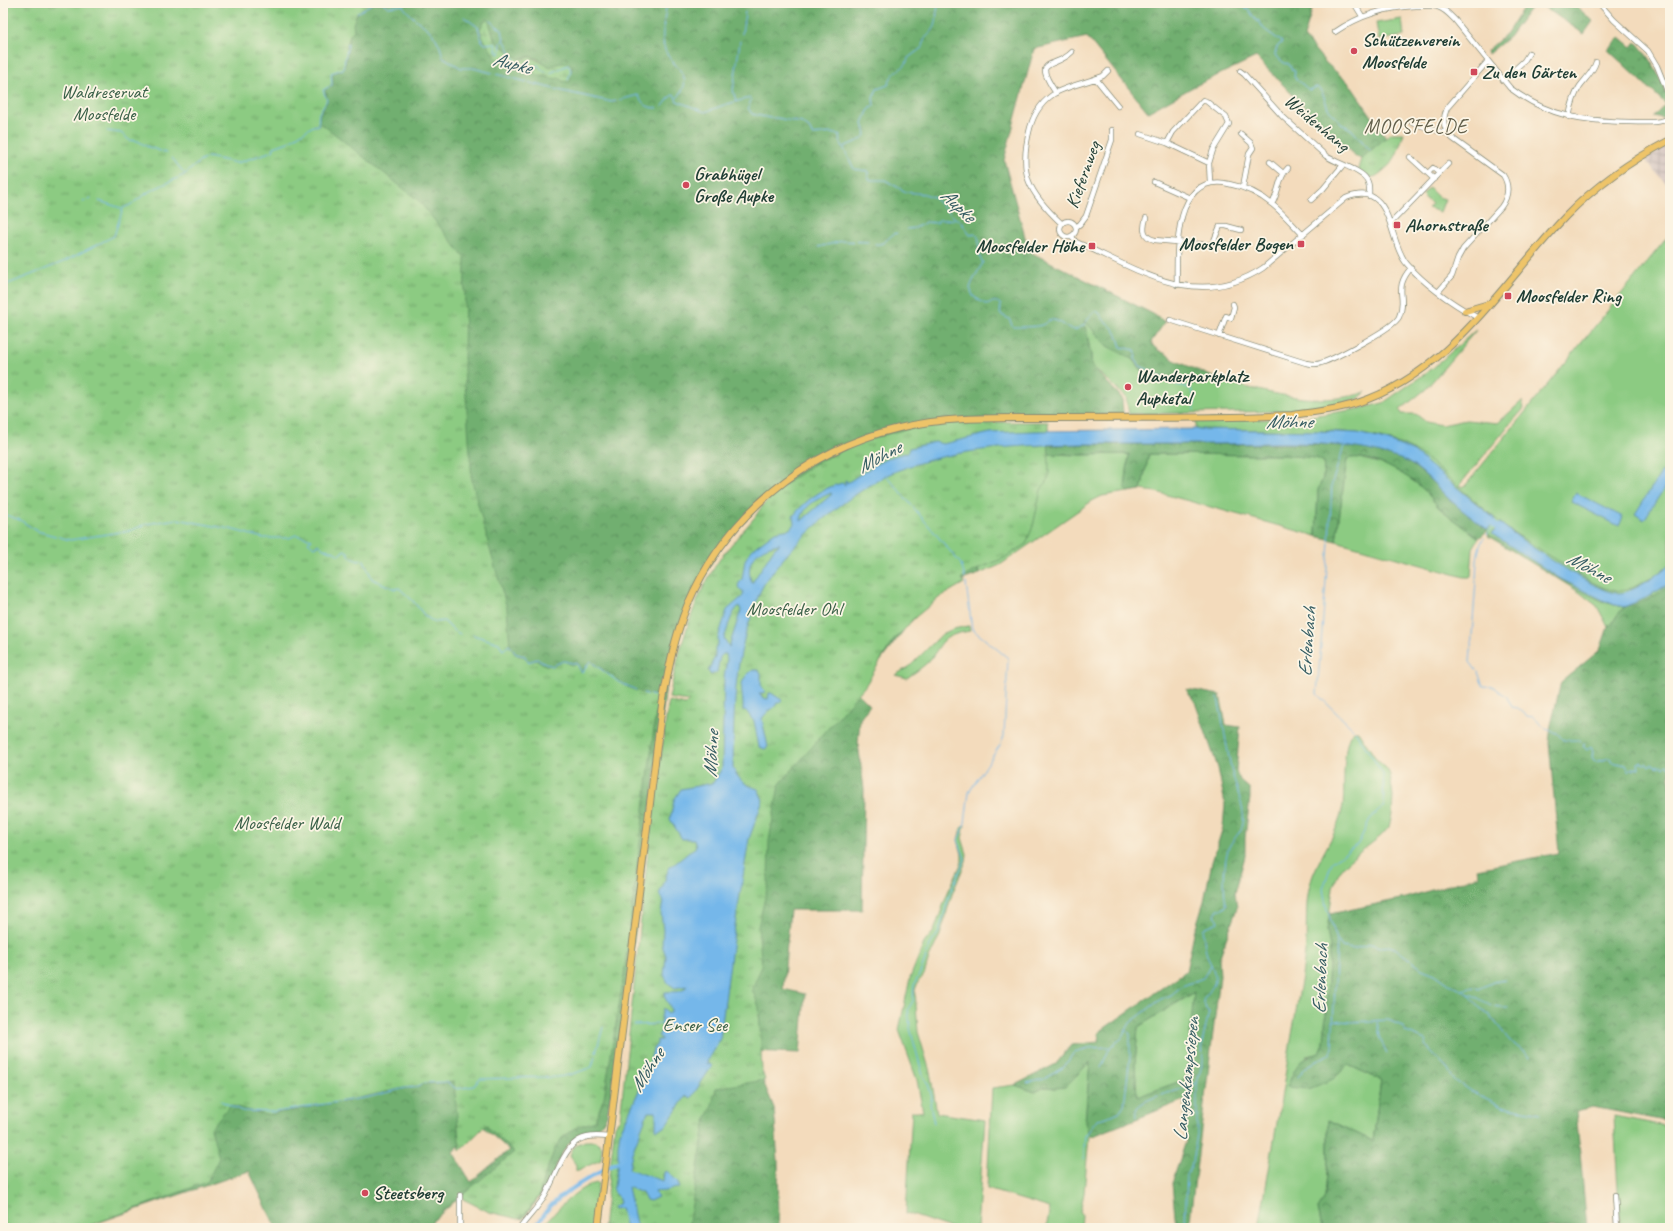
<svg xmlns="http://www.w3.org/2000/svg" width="1673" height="1231" viewBox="0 0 1673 1231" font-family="Caveat,sans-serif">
  <defs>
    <pattern id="industrial-grid" width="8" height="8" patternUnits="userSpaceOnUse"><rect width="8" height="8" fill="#d0c0bc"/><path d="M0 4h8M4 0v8" fill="none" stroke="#a89d9a"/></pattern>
    <pattern id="forest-crowns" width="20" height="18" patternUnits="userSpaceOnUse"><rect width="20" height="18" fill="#71af70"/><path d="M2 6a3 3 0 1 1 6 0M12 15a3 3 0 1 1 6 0" fill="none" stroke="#5c905d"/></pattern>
    <pattern id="wetland-marsh" width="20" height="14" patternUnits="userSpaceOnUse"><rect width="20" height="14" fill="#8ccb82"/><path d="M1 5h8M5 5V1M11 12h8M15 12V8" fill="none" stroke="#72a66b"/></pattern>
    <pattern id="park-tufts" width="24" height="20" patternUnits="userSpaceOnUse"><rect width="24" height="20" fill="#8ccb82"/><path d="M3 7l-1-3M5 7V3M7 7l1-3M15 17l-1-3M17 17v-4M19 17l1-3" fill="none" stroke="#72a66b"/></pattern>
  </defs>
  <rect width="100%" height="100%" fill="#fcf5e5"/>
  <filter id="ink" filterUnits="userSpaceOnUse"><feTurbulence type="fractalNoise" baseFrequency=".025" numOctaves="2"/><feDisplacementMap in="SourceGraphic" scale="8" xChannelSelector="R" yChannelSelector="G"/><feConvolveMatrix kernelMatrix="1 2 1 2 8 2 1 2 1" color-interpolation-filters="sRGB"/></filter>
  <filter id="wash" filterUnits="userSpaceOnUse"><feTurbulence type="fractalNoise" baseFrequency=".012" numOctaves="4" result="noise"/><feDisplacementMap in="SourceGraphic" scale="16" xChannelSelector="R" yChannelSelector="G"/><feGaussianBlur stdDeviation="0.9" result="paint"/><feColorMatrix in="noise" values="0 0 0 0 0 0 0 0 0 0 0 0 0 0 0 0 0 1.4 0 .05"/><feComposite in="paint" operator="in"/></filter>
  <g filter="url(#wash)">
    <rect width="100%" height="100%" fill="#f3dbbc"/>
    <path fill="url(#industrial-grid)" d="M1670,144v44l-26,-29z"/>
    <path fill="#8ccb82" stroke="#56845b" d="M1402,19l2,17 -25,4 -3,-17z
      M1429,188l9,9 7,2 -5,13 -12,-4 4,-4 -10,-9z
      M1670,234v330l-18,14 -22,12 -13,3 -20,-7 -105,-52 119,70 13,3 -16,20 -11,-21 -18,-14 -91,-56 11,-13 -41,-36 -100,-54 -39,-2 -123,-2v-9l96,-1 66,-10 25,-6 50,-35 44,-39 -51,60 -26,21 2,4h14l10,8 16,3 24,-5 32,3 24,-22 2,7 -2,3 -13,14 -51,62 7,-1z
      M1084,319l23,26 26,14 10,13 55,12 16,-7c17,7 35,11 53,15 34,7 65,11 99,0l-8,7 -65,12 -164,3 -3,-17 -35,-32v-10z
      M1015,453l67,2 47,-1 -4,34 3,4 -26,4 -10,5 -92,64 -21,9 -1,-5z
      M1149,454l132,1 35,3 8,3 -1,17 -5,12 -2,46 -160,-44 -15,-2z
      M1355,457l31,8 22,12 17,13 14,18 40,30 -6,10 -2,29h-7l-128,-36 11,-82z
      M969,626l1,5c-29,5 -25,9 -41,30 -6,6 -15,12 -22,17l-12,-3 14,-8 33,-33 11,-5z
      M1354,731h4l19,29 10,9 3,6 3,21 -1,18 -3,13 -8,9 -30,23 -13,15 -5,14 -6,42 3,18 -6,96 -3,9 -15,3 27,23 15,-14 33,15 -8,61 -45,-21v38l-3,40 -7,11 4,19h-63l43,-252c1,-10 3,-21 4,-31 1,-20 -1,-41 4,-61 8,-28 29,-50 33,-79 2,-14 -2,-66 11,-74z
      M965,825l-3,13 5,16 -1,7 -14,33 -12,41 -11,23 -5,17 -6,7 -3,8 3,42 12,40 7,41 48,7 -8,108h-26l-45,-15 6,-102 11,1 -6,-32 -18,-50 11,-52 14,-35 10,-12 14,-39 14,-30v-8l-4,-14 3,-12z
      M1195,992l-9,87 -49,19 -2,-33 3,-38z
      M1090,1062l-5,60 4,13 -5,58 -4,19 2,3 -1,13h-35l4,-20 -63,-19 5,-101 23,-3 20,7 10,-5 11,1z
      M1614,1116l56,11v101h-50z
      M585,1141h10l7,5 -1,14 -25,11v-6l-6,-9c2,-9 7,-12 15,-15z
      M598,1183l-5,45h-51c11,-14 37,-44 56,-45z"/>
    <path fill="url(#forest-crowns)" stroke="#487652" fill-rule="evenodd" d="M3,3h1311l-10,34 22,26 23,20 37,54 -25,22 -6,-3 -40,-38 -59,-61 -63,30 -45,25 -61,-75 -53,12 -30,111 21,77 7,16 121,61 12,8 -14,20c5,11 15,9 23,18l39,17 -15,6 -54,-11 -11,-13 -26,-13 -23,-26 7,35v10l31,33 1,16 -73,4 -85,1 -187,67 -57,60 -34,61 -21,78 -41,329 -18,101c-9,20 -20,14 -34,25 -14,11 -17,31 -26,46 -7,11 -16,22 -24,33l-33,-8 -28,-16 -37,33h-149l-27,-57 -167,57h-79zM488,20l7,21 24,18c4,-1 9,-3 13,-2 11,2 25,17 32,25l-5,-5 -28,-10 -5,1 -44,-32zM481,1125l28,25 -38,32 -18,-30z
      M1526,3h8l-25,34 -21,17 -1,-3 20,-18z
      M1538,3h34l21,18 -9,13z
      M1620,37l12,10 4,-5c15,16 34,50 34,71l-8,5 -8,-2 12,-12 -58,-54z
      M1120,444h200c27,2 60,4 84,16 18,10 31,25 46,39 12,11 25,21 38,31l-9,8c-13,-10 -27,-19 -39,-30 -6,-5 -10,-13 -16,-18 -15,-15 -56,-38 -77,-31l-11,82 -20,-5 2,-46 5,-12 1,-16 -8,-4 -35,-3 -132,-1 -8,36 -13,2 -3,-4 4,-34 -47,1 -67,-2 -63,10 16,105 10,1 1,5 -25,9v4l-28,19 -19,20 -50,66 13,13 -10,14 -2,24 6,46 -2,121h-72l-7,79 22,5 -5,59 -49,-2 23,57 4,54 1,66h-142l-9,-41 14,6 4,7 4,1 7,-4 -2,-5c3,-1 7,0 10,-1 5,-1 8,-3 14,-3l-1,-6 -11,-11 -3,1 -1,10 -34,-13 3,-16 16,-41h8v18l9,-3 21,-32 5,3 21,-31 -2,-3h-3l1,-5 12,-20 14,-107 15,-93 14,-39 -5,-11c-14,-5 -18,-7 -25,-21 1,-37 -2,-76 6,-112 5,-23 13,-48 23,-69 5,-9 14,-18 21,-26 40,-49 94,-89 156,-103 59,-14 121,-13 181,-14zM753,670h5l3,4v11l4,6 -6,3 4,4 5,1 1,-6h2l11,7 -18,15 -2,4 6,28 -3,2 -6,-2 -5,-26c-4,-3 -5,-8 -9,-11l-2,1v-3c1,-15 -8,-27 10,-38z
      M1670,583v539l-77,-15 -17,4 11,117h-265l-4,-19 7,-12 3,-39v-38l45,21 8,-61 -33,-15 -15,14 -24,10 -22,-2c9,-20 10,-29 33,-34l4,-9 6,-96 -3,-18 3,-16 75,-16 74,-22 -2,-7 82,-16 -10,-111 2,-17 10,-43 39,-32 8,-23 16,-20 22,-9z
      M1186,689l34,6 6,30 14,2 -4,44 4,9 10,9v9l-5,40v18l-10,37 2,15 -18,51 1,17 -29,235 -1,11 3,6h-17l-4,-45 14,-42 -2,-41 -91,36 -4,-1 -4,-13 5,-60 -25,25 -9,1 -11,-1 -10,5 -20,-7 41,-21 15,-19 27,-3 1,-10 87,-61 8,-38 10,-32 8,-39 11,-35 2,-23 -7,-36 -23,-66zM1194,992l-8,87 -49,18 -2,-32 3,-38z"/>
    <path fill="url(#wetland-marsh)" stroke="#56845b" d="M488,19l7,22 24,18 12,-2 19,10c8,-4 12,-5 21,-3l1,8 -2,10 -8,-1 -3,-4 -2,2 -21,-4 -5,-8 -15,1 -21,-11 -13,-21 -2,-7 4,-8z"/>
    <path fill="url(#park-tufts)" stroke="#56845b" d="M3,3h372l-13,6 -5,4 -4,11 1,6 -4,5 -4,14 2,4c-3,4 -2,14 -5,17 -3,2 -7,1 -10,3v10l-8,7 2,12 -7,11 -2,11 2,-1 7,5 91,72 47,58 -1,111 8,112 18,69 17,58 3,39 5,7 10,3 3,5 9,-2 8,5 8,1 11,-5 8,4 6,-1 2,9 10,-12 4,4 7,3 6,6h5c14,16 26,18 47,22l-4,23 -31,256 -20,122 -9,24 -18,6 -15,11 -7,10 -12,32 -4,16 -10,13 -10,10 -30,-7 -26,-13v-4l4,-4 47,-39 -28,-27 -26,26 -6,-69 -32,2 -3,3 -15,1 -50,11 -88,16 -36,-10 -19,23 8,30 -12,24 -124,46h-80z
      M1391,133h13c-6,17 -7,27 -21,38 -5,4 -8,7 -14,6l-11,-8 3,-10z
      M961,422h87l1,55 -8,13 -8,36 -7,18 -22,14 -32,14 -10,6 2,5 -24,14 -28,23 -6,8 -11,10 -6,9 -24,39 -86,99 -10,56 -1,44 -10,42 4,39 -10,23 7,18 3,64 3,9 -49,8 -5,21 -5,10 -18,109h-85l12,-103 5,-6 29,-276 17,-124 3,-18 16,4 4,-4 -20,-3c10,-48 23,-98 51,-139 11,-15 23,-28 35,-42 3,-4 5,-9 9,-13 51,-53 125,-78 197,-82z
      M1326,431c34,1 74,7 102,29l77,67 83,53 16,8 12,3 16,-3 23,-12 15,-12v20c-11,10 -31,22 -46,22 -13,0 -24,-6 -35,-11 -35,-17 -67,-40 -100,-60l-3,-5 2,-9 -59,-54z"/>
    <path fill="#74b7ea" stroke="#4a7a8f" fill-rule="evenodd" d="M1196,429l123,2 39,2 31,8 25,11 81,67 -7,11c-13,-10 -27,-20 -39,-31 -15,-15 -29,-33 -49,-40 -60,-22 -129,-15 -192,-15 -41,0 -82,0 -124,0 -65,1 -139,4 -199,32 -7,4 -14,9 -21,13 -39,25 -74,57 -100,95 -5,8 -8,19 -11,28 -20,50 -19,102 -20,156 7,14 11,16 25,21l5,11 -14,39 -15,93 -14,107 -12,20 -1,5h3l2,2 -21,32 -5,-2 -21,31 -9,3v-18h-8l-16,41 -3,16 34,12 1,-9 3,-1 11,11 1,6c-6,0 -8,2 -14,3 -4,1 -7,0 -10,1l3,5 -8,4 -4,-1 -4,-7 -14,-6 9,41h-11l-5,-20 -7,1 -1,-2 7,-4 -2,-7 -5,-5 5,-29v-16l2,-14 27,-59 6,-24 4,-5v-4h4v-2l-3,-2 4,-6 -1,-13 2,-9 6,6 2,-2c0,-7 -5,-10 -7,-17l1,-3c9,-1 16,2 22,-6l-12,2 -7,-5 -4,-8 2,-19 -4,-11 1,-15 -2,-17 2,-12 -4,-7 4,-8 6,-19c9,-4 18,-14 27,-20l-2,-8h-12l-12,-20 4,-19 7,-11 32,-6 9,-15 2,-90 3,-19 -1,-5h-3l-3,3 -3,15 -6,3 -3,-4 7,-14v-9l3,-4v-6l9,-28 16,-14v-5l-4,-2 -1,-4 4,-6 3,-19 6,-10 24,-18 15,-3 4,-5 -1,-8c13,-16 29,-28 49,-33l3,2v-5l2,1v2c19,-12 39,-28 61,-30l2,-5 25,-6 8,2 47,-11 43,-2zM831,493l1,1 -31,27c2,-16 17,-22 30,-28zM780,544l-6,5 -22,34c-9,-22 7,-37 28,-39zM739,606l2,4 -12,37 -5,-9c5,-11 6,-24 15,-32z
      M1662,471l8,5v3l-26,41 -9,-6z
      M1576,493l47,24 -4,9 -48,-24z
      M1500,523c19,16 95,69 117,70 16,1 41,-19 53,-29v19l-24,15 -22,9 -13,-3 -50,-25 -69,-45z
      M753,670h5l3,4v11l4,7 -6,2 4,4 5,1 1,-6h2l11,7v1l-5,2c-3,7 -11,8 -15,16l6,28 -3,2 -6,-2 -5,-26c-4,-3 -5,-8 -9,-11l-2,1v-3c1,-15 -8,-26 10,-38z"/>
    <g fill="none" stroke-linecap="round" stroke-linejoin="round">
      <path stroke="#74b7ea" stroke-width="1" d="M383,3l6,4 13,-2c18,24 33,19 41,52l18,11h12l89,23 50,11 26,-7c5,9 8,13 19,13
        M667,3c-2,12 -7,35 -2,47 7,17 32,25 12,48
        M1239,3l7,7 1,-3 10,15 1,-2 6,9 18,13 -5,5 -2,8 9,8 5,1 3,6 3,1 -1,6 15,13 8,-3c7,5 8,14 11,21 3,6 9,8 12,15l11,6 19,21
        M357,13l16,-10
        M464,17l14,10 4,14 3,3 10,-1 2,10 3,1 1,-12 3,-2c6,8 13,34 26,30 3,-1 5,-4 8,-5l5,6 7,2 18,-8 3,5 -3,10
        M490,21l12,9 2,10
        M742,34l3,-22
        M736,101l-3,-11 1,-6 6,-43
        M663,106l7,-9 4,-3 3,7 28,11 19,-7 25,-7 2,2 -3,8 4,6 18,4h7l25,5 7,5 4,7 18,-2 9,2 -1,4 15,30 14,2 1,9h16l21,12 19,2 8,3 23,22 5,3 9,13 6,-1c5,6 2,12 3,20 0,2 2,6 4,9 -5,8 -10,16 -13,25l3,8 12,8c7,-1 11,-5 16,1l-1,9 9,5 4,8h3c6,0 23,0 28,-3 4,-1 4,-5 9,-4 9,1 14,9 22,10l9,-5 8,-12 4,-2c5,2 5,6 9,10 12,10 11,11 16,26l14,3 1,3 -1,6 5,7 13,6 5,5 9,2 10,6 7,1 7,3 4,9 -1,12
        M107,131l14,2 8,7 9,1 8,5 20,7
        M844,147c8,-5 16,-4 22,-13l-3,-11 5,-12 6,-6 -1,-7 4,-9 11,-4c5,-18 18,-14 20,-27l15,-11 1,-8c18,-15 9,-18 15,-36
        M172,158l12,15
        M99,201l22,7
        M83,202l8,-4
        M907,229l8,-1 11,-6 11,1 2,-3 16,-1
        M875,244c12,2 13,-10 22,-11
        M818,247l24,-6 26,1
        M3,286l60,-24 51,-26 9,-28 7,-3 20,-14 34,-16 15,-13 9,-5 29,6 36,-12 1,-4 14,-5 25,-16 5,-1 1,-12 8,-13 -4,-10 9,-5 -1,-12 12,-4 5,-25
        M886,475l75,89 4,14
        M3,514l17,6 17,11 33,9 62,-10 14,-6 31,-5 53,10 33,9h26l7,-3 16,4 -4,3 6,5 5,-3 4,5 10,2 6,4 5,-5 4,2 2,5 8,4 6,-1 8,19 23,10 4,-1 14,13 12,15 9,6 10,-1 9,9 7,4
        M1487,534l8,-9
        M1329,541l3,-58 12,-37
        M1329,543l-12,151 36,35
        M1476,579c1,-14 0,-30 8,-41
        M1476,581l-6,81 6,8
        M473,635l26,8 4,7 6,-5 7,9 9,2 3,6 9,-3 15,7 11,-5 14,3 5,9 8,-12 27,20 19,9
        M1478,672l5,14 11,1 13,10 5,10 6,1 9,8 6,1 13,12 11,4 6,7h16l6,4 -2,2 4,4 4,-3 2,5 -1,5 3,5 15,-4 2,4 14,3 3,6 2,-3 3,2v-3l5,1 -1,-5 3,-1 2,2 4,-1 2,3 2,-2 4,1 1,2 2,-2 1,2 3,-2 2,3 2,-3 4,2
        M643,693l11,3
        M1337,940l5,7 11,2 18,-5 10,3 8,-1 6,2 27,21 13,5 14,10 20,10 11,14 9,6 20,26 21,17
        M1462,990l12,-3 5,2 14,-7 12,-2
        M1469,994c19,6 15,15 39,14
        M1333,1020l18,2 37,-2 14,6 4,6 19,8 2,7 21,22 5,10 14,10 35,17 38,7
        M1377,1022l4,19 6,12
        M634,1025l27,-1
        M1101,1068l9,-21 11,-8 9,-16 31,-24 10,-4 11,-9 21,-8 8,-13
        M1298,1077l8,-10 23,-13 3,-6 5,-108 -11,-34 -3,-17 9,-27 26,-18 12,-25 14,-13 -1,-32 -28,-43
        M1027,1083l17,-4 20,-12 10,-15 15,-4 20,-1
        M221,1101l21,10 33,1 94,-15 36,-9 13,-1 5,-4 22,-1 12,7 17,-3 6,-7 63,-2c17,2 33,-4 49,-10l11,-40
        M1136,1117c0,-3 -1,-6 1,-9 10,-13 46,-17 60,-25
        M934,1123l-4,-19 2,-7 -4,-13 -5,-8 -13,-48 -2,-19 5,-8 1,-16 6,-12 10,-28 9,-13 11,-39 15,-34 -7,-19 7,-17 4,-31 31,-47 4,-9 4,-78 -36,-29 -6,-46
        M1084,1159v-11l1,-12 12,-16 22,-8 5,-7 6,-48v-23l-3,-3
        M1188,1228l-3,-4 2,-49 4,-8 6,-32v-52l6,-22 -1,-18 7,-31 -3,-3 -3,-9c18,-23 13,-22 4,-45 -2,-5 -2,-10 -3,-15 0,-5 -1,-7 0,-12l14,-6 -3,-8 3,-5h5l4,-4c-5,-10 -3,-51 3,-60 4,-7 11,-13 13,-21 3,-14 -9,-41 -12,-56 -5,-24 -8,-47 -13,-70"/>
      <path stroke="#74b7ea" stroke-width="4" d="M535,1228c4,-6 8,-12 12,-18 17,-20 53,-38 76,-51"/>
      <path stroke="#74b7ea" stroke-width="7" d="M1486,517l18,16"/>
    </g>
  </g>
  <g filter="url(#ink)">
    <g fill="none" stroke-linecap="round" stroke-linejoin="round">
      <g stroke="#898c78" stroke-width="6">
        <path id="minor" d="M1354,3l8,13
          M1599,3l15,17 34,31 9,15 13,32
          M1335,32c25,-17 51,-25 81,-26 7,0 15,-1 22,1 7,2 12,8 17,13l55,68c38,29 74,33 120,34 13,0 28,2 40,-4
          M1240,71l4,3 38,42 44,40c10,7 36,14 41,24 3,5 2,10 2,16
          M1096,79l22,27
          M1503,80l21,-19 5,-8
          M1056,93c-25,-37 -2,-23 16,-41
          M1569,117c2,-11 5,-22 11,-31 6,-8 13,-14 16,-24
          M1412,123l36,11
          M1140,134l27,9
          M1241,134l10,9 2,5 -4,6 -6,33
          M1410,157l24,22
          M1270,162l13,11
          M1209,163l-42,-20 6,-11 30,-32 3,1 20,16 3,7 -16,26 -4,13 1,19
          M1428,173l5,-5 6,5
          M1154,182l36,16
          M1311,200l12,-11 20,-24
          M1272,204c7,-11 6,-27 16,-36
          M1146,218c-3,10 -4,19 9,22l54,5 4,-2 7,-17h6l15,4
          M1060 229a8 8 0 1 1 16 0a8 8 0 1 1-16 0Z
          M1061,223c-33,-31 -43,-50 -31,-95 4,-15 13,-28 27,-36 14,-7 31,-10 46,-16l5,-5
          M1391,223l57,-59
          M1076,227l4,-3 6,-8 26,-76v-10
          M1071,236l5,6c62,27 120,70 187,26l83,-70c48,-19 41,43 61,66 19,22 46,40 71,54
          M1177,285c-1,-35 -3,-114 52,-101 16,3 31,10 44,21 11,9 20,20 30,30
          M1438,292l14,-16 6,-18 5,-9 38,-42c7,-10 9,-21 2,-32l-51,-37c-9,-8 -10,-18 -5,-30l41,-47
          M1170,320l136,43c5,1 10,2 15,0 13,-4 73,-35 78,-46 9,-20 -7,-27 12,-49
          M1219,336l7,-20 5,2 3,-11 -1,-3
          M1615,1195l2,33
          M460,1228v-33
          M520,1228c8,-11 18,-21 25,-32 8,-14 18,-45 31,-54 9,-7 22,-6 33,-5"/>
      </g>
      <g stroke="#898c78" stroke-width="8">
        <path id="major" d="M1465,311l24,-7
          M598,1228l64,-523c6,-33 12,-67 25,-99 38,-89 117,-156 212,-178 48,-12 99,-10 149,-10 81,-1 163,1 244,-3 22,-3 44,-5 65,-12 94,-30 144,-119 209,-187 30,-31 66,-56 104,-76"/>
      </g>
      <use href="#minor" stroke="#fff" stroke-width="4.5"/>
      <use href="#major" stroke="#eec469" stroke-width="6"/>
    </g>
  </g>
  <g fill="#d1495b" stroke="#fcf5e5" stroke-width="1.5">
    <circle cx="1354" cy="51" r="4"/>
    <rect x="1470" y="68" width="8" height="8" rx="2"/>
    <circle cx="686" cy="185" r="4"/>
    <rect x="1393" y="221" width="8" height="8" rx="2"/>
    <rect x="1297" y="240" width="8" height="8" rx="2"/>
    <rect x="1088" y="242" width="8" height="8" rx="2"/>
    <rect x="1504" y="292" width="8" height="8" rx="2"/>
    <circle cx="1128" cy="387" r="4"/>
    <circle cx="365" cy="1193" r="4"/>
  </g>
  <g text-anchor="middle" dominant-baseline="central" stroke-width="3.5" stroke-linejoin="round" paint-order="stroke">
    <g font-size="19" font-weight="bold" fill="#1f3d34" stroke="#fcf5e5" text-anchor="start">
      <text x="1362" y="40">Schützenverein<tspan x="1362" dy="22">Moosfelde</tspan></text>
      <text x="1482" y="72">Zu den Gärten</text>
      <text x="694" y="174">Grabhügel<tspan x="694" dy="22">Große Aupke</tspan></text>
      <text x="1405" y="225">Ahornstraße</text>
      <text x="1293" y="244" text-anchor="end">Moosfelder Bogen</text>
      <text x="1084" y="246" text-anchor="end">Moosfelder Höhe</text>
      <text x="1516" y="296">Moosfelder Ring</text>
      <text x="1136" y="376">Wanderparkplatz<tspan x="1136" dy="22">Aupketal</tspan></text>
      <text x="373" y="1193">Steetsberg</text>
    </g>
    <g font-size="19" fill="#3a6048" stroke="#fcf5e5">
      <text x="104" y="92">Waldreservat<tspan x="104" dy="22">Moosfelde</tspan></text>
      <text x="794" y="609">Moosfelder Ohl</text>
      <text x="287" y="823">Moosfelder Wald</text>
      <text x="695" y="1025">Enser See</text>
    </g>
    <g font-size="19" fill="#1f3d34" stroke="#fcf5e5">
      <text transform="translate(1317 123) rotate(40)">Weidenhang</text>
      <text transform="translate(1083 175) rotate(-70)">Kiefernweg</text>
    </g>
    <g font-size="20" font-style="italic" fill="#345c62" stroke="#fcf5e5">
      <text transform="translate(512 63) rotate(14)">Aupke</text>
      <text transform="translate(958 205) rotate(43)">Aupke</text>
      <text x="1289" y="421">Möhne</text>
      <text transform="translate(879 457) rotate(-28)">Möhne</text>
      <text transform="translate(1589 567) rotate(28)">Möhne</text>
      <text transform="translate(1307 642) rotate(-86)">Erlenbach</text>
      <text transform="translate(711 754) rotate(-87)">Möhne</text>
      <text transform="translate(1320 979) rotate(-88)">Erlenbach</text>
      <text transform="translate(647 1070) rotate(-57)">Möhne</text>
      <text transform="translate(1186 1079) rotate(-84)">Langenkampsiepen</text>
    </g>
    <g font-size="20" letter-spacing="1" fill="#625f4b" stroke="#fcf5e5">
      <text x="1416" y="126">MOOSFELDE</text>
    </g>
  </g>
  <rect width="1673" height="1231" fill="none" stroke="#fcf5e5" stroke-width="16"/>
</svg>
